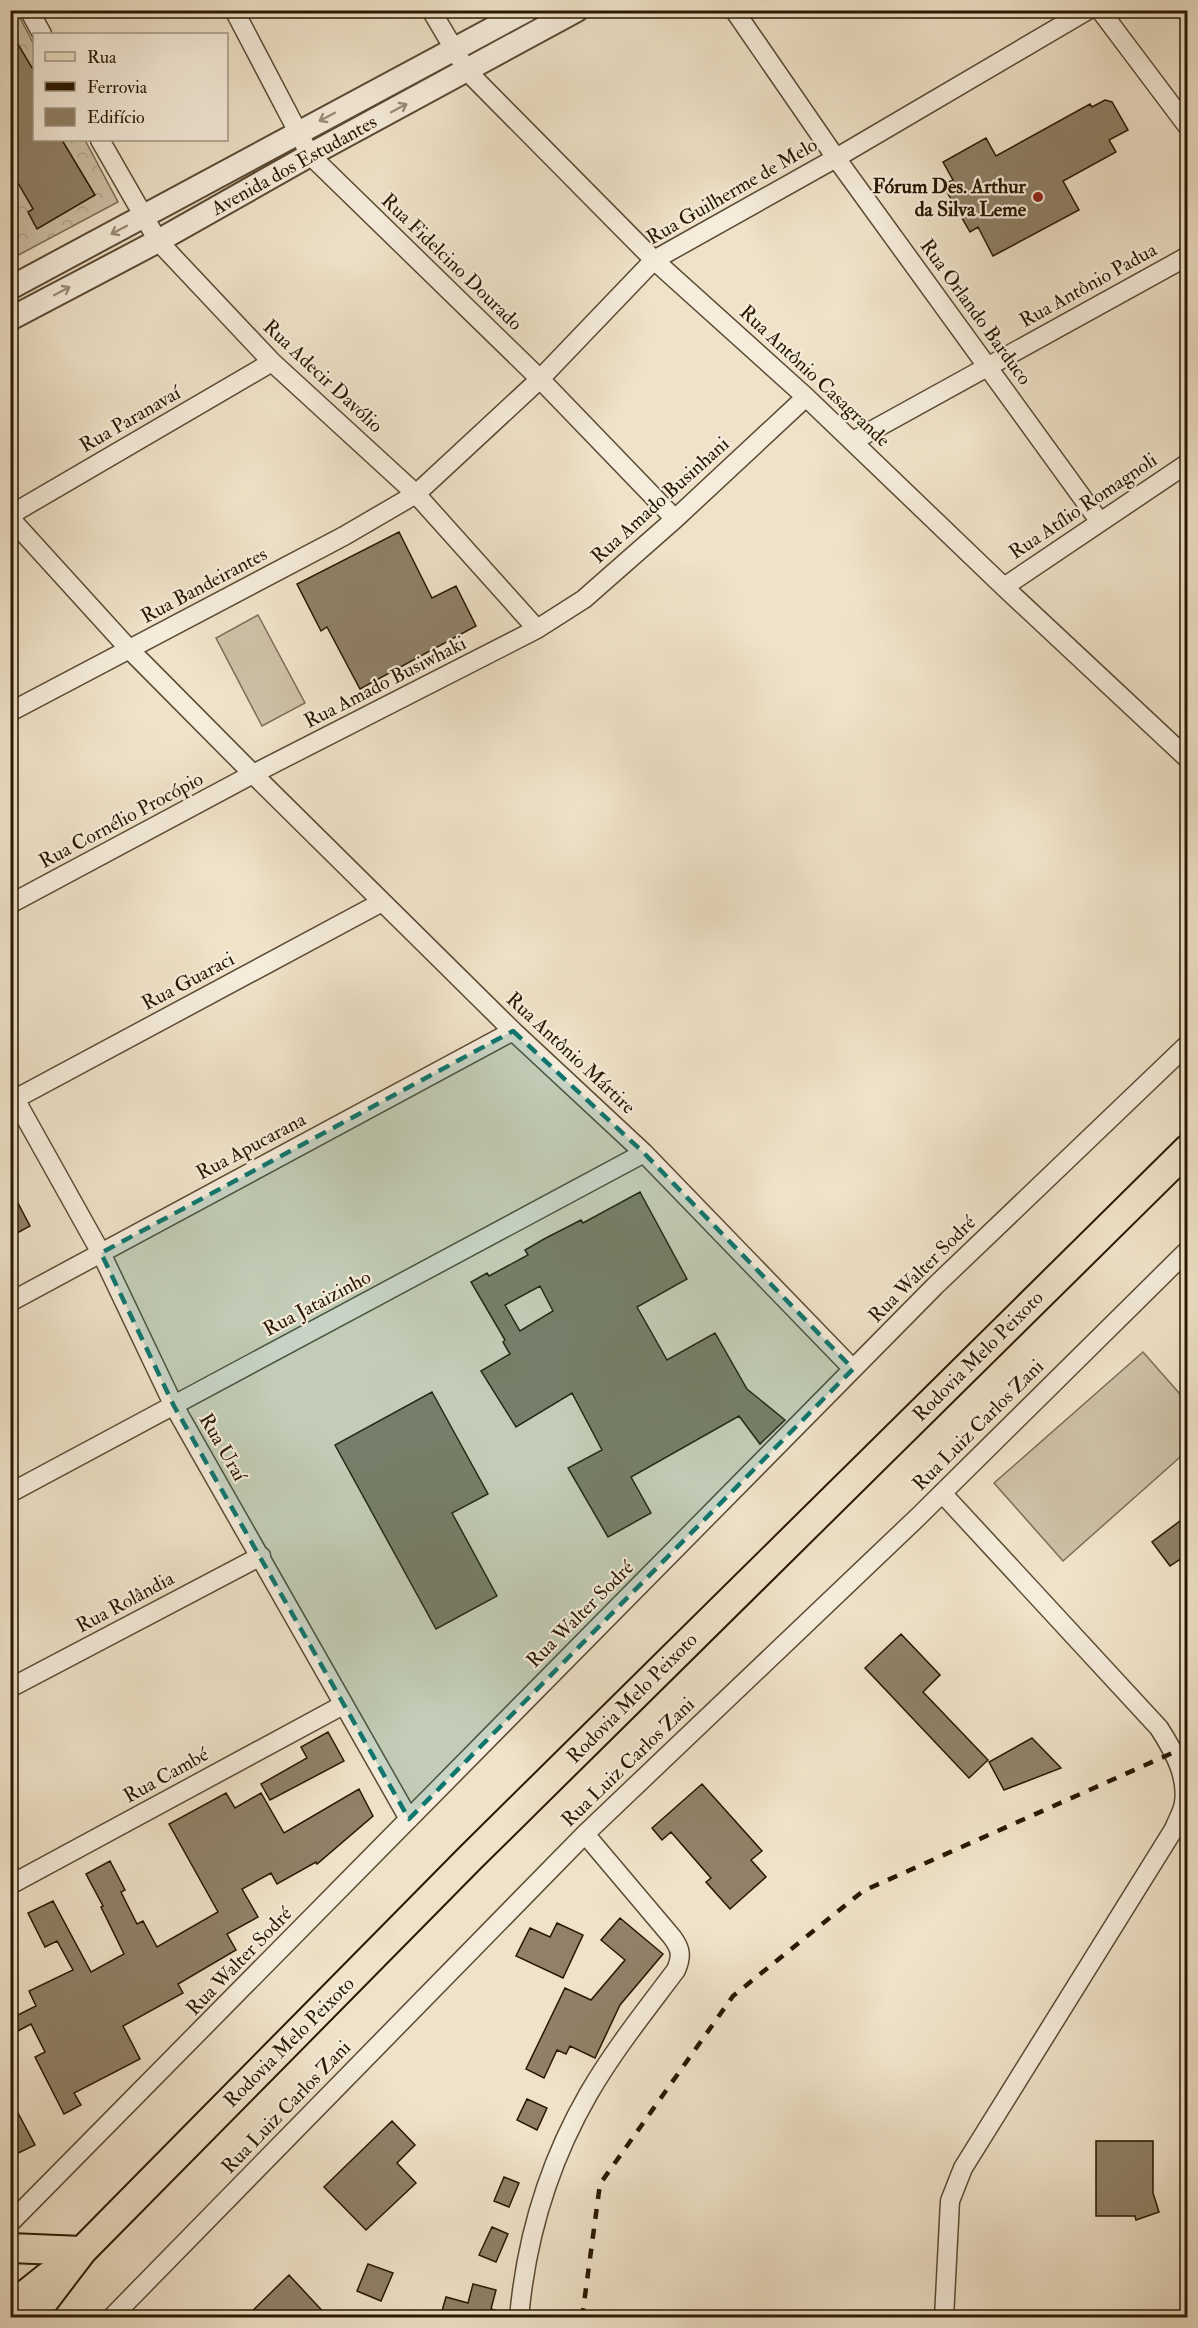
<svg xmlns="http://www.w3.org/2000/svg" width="1198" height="2328" viewBox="0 0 1198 2328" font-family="'IM FELL Double Pica',serif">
  <defs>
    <pattern id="forest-crowns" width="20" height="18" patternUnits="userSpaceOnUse" patternTransform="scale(1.5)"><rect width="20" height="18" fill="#cdc0a6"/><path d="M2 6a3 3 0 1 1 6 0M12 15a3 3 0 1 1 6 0" fill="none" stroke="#b0a48d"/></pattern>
  </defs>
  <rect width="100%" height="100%" fill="#efe2c8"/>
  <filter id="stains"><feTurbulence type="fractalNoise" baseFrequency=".00333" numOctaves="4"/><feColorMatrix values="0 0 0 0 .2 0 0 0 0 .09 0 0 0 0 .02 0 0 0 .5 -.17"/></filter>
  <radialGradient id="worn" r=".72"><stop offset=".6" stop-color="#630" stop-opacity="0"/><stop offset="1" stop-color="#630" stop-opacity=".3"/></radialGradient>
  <path fill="url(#forest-crowns)" stroke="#7b6c54" stroke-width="1.5" d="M16,10l18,35v95h51l33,62 -107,57 -1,-248z"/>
  <path fill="#cdc0a6" stroke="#7b6c54" stroke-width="1.5" d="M258,615l47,88 -43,23 -46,-88z
    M1143,1352l44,50v49l-124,110 -69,-78z"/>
  <path fill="#908168" stroke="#291801" stroke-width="1.5" fill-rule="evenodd" d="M10,31l24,40v69h28l33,55 -58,34 -9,-17 5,-3 -23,-40z
    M1105,100l7,2 16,28 -19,10 7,12 -53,29 16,29 -86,46 -15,-29 -8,5 -27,-47 10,-5 -10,-18 43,-24 10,18 94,-52 2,3z
    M399,532l33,66 24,-12 20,40 -116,63 -33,-62 -6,4 -24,-47z
    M10,1188l20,38 -20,11z
    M640,1192l47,87 -50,28 30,53 48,-27 32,56 38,31 -25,24 -21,-28 -108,61 20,36 -43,24 -40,-69 34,-18 -30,-57 -56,34 -35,-56 29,-17 -7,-12 2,-2 -34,-58 16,-9 2,3 39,-21 -3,-5 19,-11 37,-19 2,3zM540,1286l13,25 -33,20 -15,-26z
    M432,1392l56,102 -36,19 45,83 -61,33 -101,-184z
    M1188,1515v39l-18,12 -18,-24z
    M901,1634l39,41 -17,17 65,68 -19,18 -104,-110z
    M328,1732l16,29 -74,39 -9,-16 46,-26 -6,-11z
    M1032,1738l29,30 -57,22 -15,-28z
    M702,1784l60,67 -11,9 15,17 -36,32 -24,-27 5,-4 -40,-46 -9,8 -10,-12z
    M359,1789l14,27 -56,48 -1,-2 -39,22 -6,-11 -29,16 16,28 -31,17 9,16 -58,34 5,9 -60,33 17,33 -66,34 7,12 -17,9 -29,-57 10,-5 -14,-28 -15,8 -6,-10v-3l26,-13 -7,-15 44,-21 -16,-29 -12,6 -17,-34 25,-12 38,71 33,-18 -23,-47 2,-1 -17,-32 24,-13 15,29 -4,2 16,32 6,-3 14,26 61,-35 -49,-88 57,-31 9,15 26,-15 23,40z
    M620,1918l43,36 -43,51 -25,53 -25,-12 -4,8 -9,-4 -13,28 -18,-9 39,-81 26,12 34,-40 -24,-20z
    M557,1923l26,12 -20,43 -47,-22 14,-28 20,9z
    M10,2098l25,47 -25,12z
    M527,2099l20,9 -10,22 -20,-10z
    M392,2121l23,24 -18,18 19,20 -50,47 -42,-43z
    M1096,2141h57v52l6,19 -23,8 -1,-4h-39z
    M504,2177l15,6 -10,24 -15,-6z
    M492,2227l16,7 -12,28 -17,-7z
    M368,2264l25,9 -12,28 -24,-10z
    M289,2275l40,43h-84z
    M473,2284l23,6 -5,19 15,4 -1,5h-65l6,-21 22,6z"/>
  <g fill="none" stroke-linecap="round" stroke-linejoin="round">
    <g stroke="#5a4a33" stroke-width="21">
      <path id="minor" d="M29,10l13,24
        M234,10l76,145 230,224 135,140
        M431,10l36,61 187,189 152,137 198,190 184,172
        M734,10l102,148 264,364
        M1100,10l88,117
        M100,140l58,101 114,121 144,132 121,135
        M853,441l335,-185
        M10,515l262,-153
        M10,518l120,132 123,124 260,257 131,122 209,216
        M1004,587l184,-124
        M10,712l334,-176 72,-42 124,-115 114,-119 182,-102 252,-148
        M10,904l243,-130 284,-145 47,-30 91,-80 131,-122
        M10,1090l91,163 73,153 235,413
        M15,1099l367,-197
        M10,1302l503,-271
        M10,1493l634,-340
        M942,1493l217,235c14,22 29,47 25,75 -1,8 -7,18 -10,26l-211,339 -13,33 -6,117
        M10,1688l251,-132
        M10,1885l333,-180
        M10,2223l925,-937 253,-242
        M111,2318l474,-484 334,-318 269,-266
        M519,2318c7,-80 30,-156 70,-225 25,-43 57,-83 87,-123 6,-14 5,-21 -4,-33l-87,-103"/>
    </g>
    <g stroke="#5a4a33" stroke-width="26">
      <path id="tertiary" d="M10,288l517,-278
        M10,319l148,-78 152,-86 267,-145"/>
    </g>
    <g stroke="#291801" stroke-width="32">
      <path id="primary" d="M10,2248l72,3
        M10,2307l39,-31
        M31,2318l51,-67 389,-394 717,-708"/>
    </g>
    <use href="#minor" stroke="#f5ecdb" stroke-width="18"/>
    <use href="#tertiary" stroke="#f5ecdb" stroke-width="22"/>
    <use href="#primary" stroke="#efe2c8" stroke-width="28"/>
    <path stroke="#291801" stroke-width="4.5" stroke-dasharray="10 10" stroke-linecap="butt" d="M582,2318l18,-134 133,-188 130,-105 325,-145"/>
  </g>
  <defs><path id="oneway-shaft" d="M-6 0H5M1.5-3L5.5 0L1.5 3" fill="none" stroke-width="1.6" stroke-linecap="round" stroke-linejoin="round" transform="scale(1.5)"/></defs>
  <g stroke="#998d79">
    <use href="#oneway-shaft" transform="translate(399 108) rotate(-28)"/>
    <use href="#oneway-shaft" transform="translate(327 117) rotate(152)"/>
    <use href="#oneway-shaft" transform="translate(119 230) rotate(152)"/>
    <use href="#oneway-shaft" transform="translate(62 291) rotate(-28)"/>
  </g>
  <path fill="#0f766e" fill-opacity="0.2" stroke="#0f766e" stroke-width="4.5" stroke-dasharray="12 8" stroke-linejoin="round" d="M513,1031l131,122 209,216 -444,450 -235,-413 -73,-153z"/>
  <circle fill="#8f2418" stroke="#f5ecdb" stroke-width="2" cx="1038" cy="197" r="6"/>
  <g text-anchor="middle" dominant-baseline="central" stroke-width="4.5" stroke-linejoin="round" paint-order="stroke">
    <g font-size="20" fill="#291801" stroke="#f5ecdb">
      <text transform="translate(294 165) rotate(-29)">Avenida dos Estudantes</text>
      <text transform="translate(732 191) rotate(-30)">Rua Guilherme de Melo</text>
      <text transform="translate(452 262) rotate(44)">Rua Fidelcino Dourado</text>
      <text transform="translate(1088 285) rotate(-29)">Rua Antônio Padua</text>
      <text transform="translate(976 312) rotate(54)">Rua Orlando Barduco</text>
      <text transform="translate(323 376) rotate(43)">Rua Adecir Davólio</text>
      <text transform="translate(815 376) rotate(43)">Rua Antônio Casagrande</text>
      <text transform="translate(130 419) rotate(-30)">Rua Paranavaí</text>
      <text transform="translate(660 500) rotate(-42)">Rua Amado Businhani</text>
      <text transform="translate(1083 506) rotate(-34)">Rua Atílio Romagnoli</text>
      <text transform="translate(204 585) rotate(-28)">Rua Bandeirantes</text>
      <text transform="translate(385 682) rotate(-27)">Rua Amado Busiwhaki</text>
      <text transform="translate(121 820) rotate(-28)">Rua Cornélio Procópio</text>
      <text transform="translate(188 981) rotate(-28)">Rua Guaraci</text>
      <text transform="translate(571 1053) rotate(43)">Rua Antônio Mártire</text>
      <text transform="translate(251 1146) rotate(-28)">Rua Apucarana</text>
      <text transform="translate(922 1269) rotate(-45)">Rua Walter Sodré</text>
      <text transform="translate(317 1303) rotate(-28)">Rua Jataizinho</text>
      <text transform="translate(978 1356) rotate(-45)">Rodovia Melo Peixoto</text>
      <text transform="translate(978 1425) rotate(-45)">Rua Luiz Carlos Zani</text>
      <text transform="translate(223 1447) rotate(60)">Rua Uraí</text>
      <text transform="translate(125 1602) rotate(-28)">Rua Rolândia</text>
      <text transform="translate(580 1614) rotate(-45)">Rua Walter Sodré</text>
      <text transform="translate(632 1698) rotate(-45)">Rodovia Melo Peixoto</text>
      <text transform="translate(628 1762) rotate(-44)">Rua Luiz Carlos Zani</text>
      <text transform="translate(166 1775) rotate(-29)">Rua Cambé</text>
      <text transform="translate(239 1961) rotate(-46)">Rua Walter Sodré</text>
      <text transform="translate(289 2042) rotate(-45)">Rodovia Melo Peixoto</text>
      <text transform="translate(286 2107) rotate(-46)">Rua Luiz Carlos Zani</text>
    </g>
    <g font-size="20" font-weight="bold" fill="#291801" stroke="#f5ecdb" text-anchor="end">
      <text x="1026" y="186">Fórum Des. Arthur<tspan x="1026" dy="23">da Silva Leme</tspan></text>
    </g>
  </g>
  <rect width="1198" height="2328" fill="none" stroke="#efe2c8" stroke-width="36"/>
  <rect x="12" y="12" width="1174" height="2304" fill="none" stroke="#291801" stroke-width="3"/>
  <rect x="18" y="18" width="1162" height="2292" fill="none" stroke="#291801" stroke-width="1.5"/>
  <rect x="33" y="33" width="195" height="108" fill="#f5ecdb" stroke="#a39784" stroke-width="1.5"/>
  <rect x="45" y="52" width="30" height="9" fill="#efe2c8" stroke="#a39784" stroke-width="1.5"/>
  <text x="87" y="63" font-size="18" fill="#291801">Rua</text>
  <rect x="45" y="82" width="30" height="9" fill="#291801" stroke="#a39784" stroke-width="1.5"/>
  <text x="87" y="93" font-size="18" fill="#291801">Ferrovia</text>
  <rect x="45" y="108" width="30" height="18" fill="#908168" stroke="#a39784" stroke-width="1.5"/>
  <text x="87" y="123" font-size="18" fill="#291801">Edifício</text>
  <rect width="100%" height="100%" filter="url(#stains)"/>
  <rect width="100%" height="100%" fill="url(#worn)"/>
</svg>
